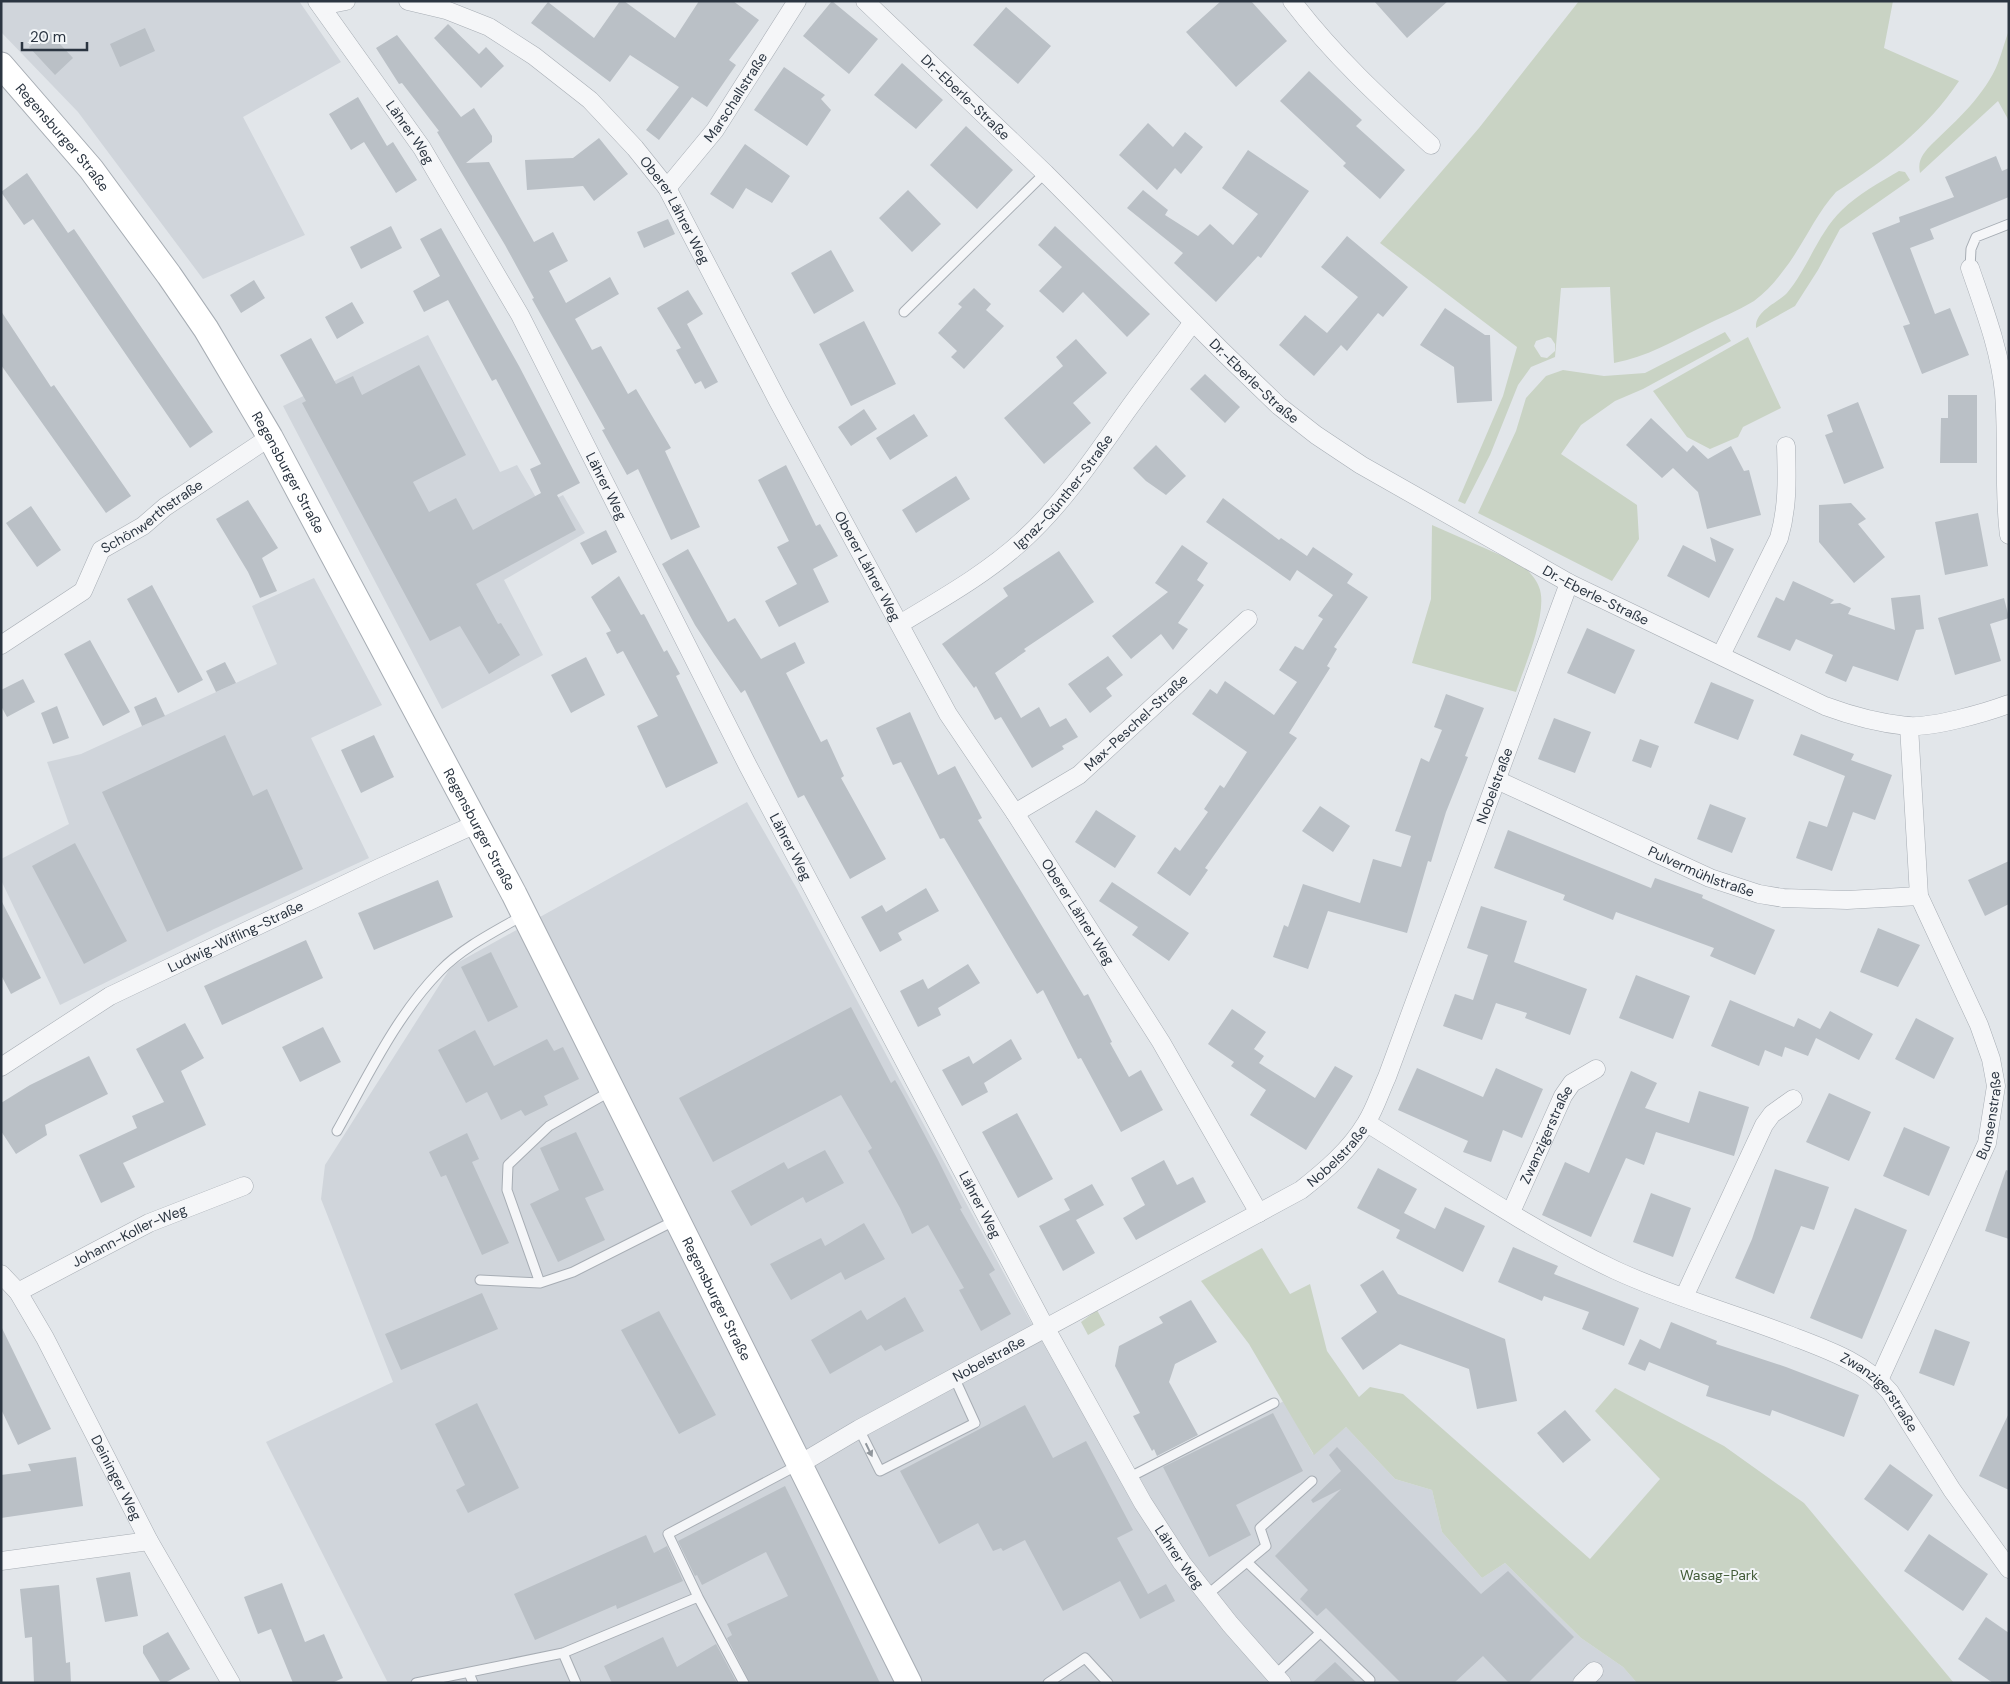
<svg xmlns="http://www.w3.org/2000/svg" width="2010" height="1684" viewBox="0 0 2010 1684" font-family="'DM Sans',sans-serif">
  <rect width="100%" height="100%" fill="#e2e6ea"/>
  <path fill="#d0d5db" d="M1,1h298l42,61 -98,55 62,118 -102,44 -125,-167 -77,-80z
    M428,335l72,137 17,-7 24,41 22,-11 22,38 -81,47 39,75 -101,54 -159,-303z
    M314,578l68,127 -71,33 58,120 -155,71 -154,76 -59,-125v-21l68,-35 -22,-62 34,-8 196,-90 -25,-58z
    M747,802l50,87 218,405 108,190 161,-83 29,53 33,-27 49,52 37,11 10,42 40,46 23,-15 76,75 42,29 14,16h-1249l-122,-241 127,-60 -72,-183 4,-34 124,-195 8,-7z"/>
  <path fill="#c9d3c4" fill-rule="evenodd" d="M1579,1h314l-9,47 75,33c-32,48 -75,80 -123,111 -21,23 -33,54 -53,79 -8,11 -18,22 -29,30 -16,10 -35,17 -52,26 -29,14 -55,30 -88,36l-4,-76 -49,1 -6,69 -24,10 -13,18 -28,70 -25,49 -7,-3 45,-105 14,-49 -137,-104 99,-115zM1548,337l3,1 4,6v7l-8,7 -6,-1 -7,-11 2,-5z
    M2009,30v91l-11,-20 -78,72c-3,-13 4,-21 13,-30 24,-23 52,-48 65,-80 4,-11 7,-22 11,-33z
    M1899,171l6,1 5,8 -70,49 -22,41 -23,36 -39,22c-1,-17 20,-24 31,-35 21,-25 31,-60 55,-83 15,-15 38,-28 57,-39z
    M1725,332l6,9 -88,48 -28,12 -34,24 -20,29 76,51 2,34 -27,42 -134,-68 38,-82 10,-33 20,-22 17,-6 41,6 41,-3z
    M1748,337l33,71 -38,19 -5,10 -28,12 -23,-12 -34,-46z
    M1432,525l91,40c6,7 13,13 16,22 10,24 -15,80 -23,105l-104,-29 19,-64z
    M1262,1248l28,46 20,-10 17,67 32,46 11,-10 33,7 187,165 70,-80 -65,-68 20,-23 109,58 80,57 150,180h-317l-14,-16 -42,-29 -76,-75 -23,15 -40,-46 -10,-42 -37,-11 -49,-52 -32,28 -65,-111 -48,-63z
    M1097,1310l8,15 -17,10 -7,-13z"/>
  <path fill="#bac0c6" d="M620,1h4l51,37 24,-37h34l26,19 -30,40 7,5 -29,42 -15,-10 -33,43 -13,-10 33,-43 -49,-32 -20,27 -79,-59 17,-21 46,36z
    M832,1l46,38 -29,35 -46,-38z
    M1221,1h30l36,40 -51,46 -50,-55z
    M1374,1h74l-41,37z
    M1006,7l45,39 -33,38 -45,-39z
    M448,24l31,30 7,-7 18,19 -23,22 -47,-50z
    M145,28l10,23 -35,16 -10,-23z
    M47,30l26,28 -18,17 -26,-28z
    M397,35l64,82 13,-9 18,28v6l-26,21 23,-1 45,80 19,-10 15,29 -19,10 17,32 44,-26 9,17 -44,25 17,31 9,-4 27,48 8,-5 35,59 -6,3 35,76 -29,13 -33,-71 -11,6 -25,-45 3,-1 -73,-130 2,-1 -29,-53 -68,-113 2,-1 -37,-48 -3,1 -23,-36z
    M902,63l41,37 -27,29 -42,-34z
    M784,67l41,28 -4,4 10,11 -24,36 -53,-36z
    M1309,71l53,49 -6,6 49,44 -25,29 -37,-33 3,-3 -66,-62z
    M358,97l29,49 6,-4 24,38 -21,13 -32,-51 -13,8 -22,-36z
    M1148,123l25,24 12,-15 18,15 -22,27 -6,-6 -18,22 -38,-35z
    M966,126l47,44 -36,39 -47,-44z
    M599,138l29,36 -34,27 -11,-15 -56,4 -2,-30 48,-2z
    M745,144l45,32 -18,27 -26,-15 -13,21 -23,-15z
    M1248,150l61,41 -48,67 -3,-2 -42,46 -42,-39 9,-10 -56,-45 16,-18 25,20 -3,5 33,21 12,-12 23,21 25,-31 -36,-26z
    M1996,156l6,15 7,-3v29l-79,32 4,10 -24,9 25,66 15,-6 19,47 -47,19 -19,-48 7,-2 -38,-91 28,-11 -1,-5 55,-20 -9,-20z
    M27,173l41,60 6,-4 139,203 -23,16 -157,-229 -9,6 -23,-33z
    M908,190l33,34 -29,28 -33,-34z
    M668,219l7,15 -31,14 -7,-16z
    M391,226l11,22 -41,21 -11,-22z
    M1055,226l95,88 -23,23 -44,-45 -20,21 -24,-22 23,-24 -24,-22z
    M441,228l78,138 61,117 -23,12 19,35 -100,54 22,40 3,-1 19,32 -31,19 -29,-48 -30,15 -128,-238 4,-2 -26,-46 31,-17 25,46 17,-8 9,19 57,-30 47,90 -53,27 16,30 27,-14 17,32 68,-37 -11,-24 11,-5 -45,-85 -4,2 -44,-81 -24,12 -11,-21 27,-15 -20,-37z
    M1347,236l61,51 -25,30 -5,-4 -31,38 -6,-6 -27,31 -35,-31 26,-30 22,18 31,-36 -37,-30z
    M831,250l23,41 -40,23 -23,-41z
    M254,280l11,18 -24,15 -11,-18z
    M974,288l17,16 -5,6 18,16 -40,43 -13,-12 6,-6 -19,-18 24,-26 -4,-3z
    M688,290l15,24 -16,10 31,58 -13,7 -4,-8 -6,3 -19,-34 5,-2 -24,-40z
    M352,302l12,21 -27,16 -12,-22z
    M1445,308l40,27h5l2,66 -35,2 -3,-36 -34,-22z
    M1,311l50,76 3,-2 77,111 -25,17 -105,-148z
    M864,321l32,63 -45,22 -32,-62z
    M1076,339l31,34 -34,30 18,20 -47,41 -40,-46 59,-52 -7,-9z
    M1205,374l35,33 -15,16 -35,-34z
    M1948,395h29v68h-37l1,-45h7z
    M1858,402l26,66 -40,16 -19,-49 8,-3 -6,-17z
    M864,409l13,20 -26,17 -13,-19z
    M914,414l14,22 -38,24 -14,-22z
    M1651,418l36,34 6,-7 15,14 23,-13 13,25 5,-1 12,45 -54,14 -9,-37 -25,-24 -11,10 -36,-33z
    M1156,445l30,31 -20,19 -20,-14 -13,-13z
    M786,465l30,61 4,-2 18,32 -25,13 16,33 -50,25 -14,-26 32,-17 -20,-37 12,-6 -31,-61z
    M956,476l14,23 -54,34 -14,-23z
    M1223,498l56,42 2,-2 26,18 6,-9 40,27 -6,9 21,14 -34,50 3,2 -10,17 3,2 -41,65 8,5 -92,130 3,2 -18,26 -33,-23 18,-26 5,4 28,-39 -4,-3 16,-24 4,3 23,-36 -55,-38 18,-25 7,5 8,-13 49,34 23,-33 -18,-12 16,-24 8,4 20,-31 -5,-3 15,-21 -36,-25 -7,11 -84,-59z
    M248,500l30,48 -16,10 15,33 -17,7 -12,-26 -32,-53z
    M1851,503l15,16 -8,5 27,33 -31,26 -35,-41v-37z
    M31,506l30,44 -24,17 -31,-44z
    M1978,513l10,53 -43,9 -10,-53z
    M606,530l11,22 -25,13 -12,-22z
    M1710,537l24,12 -25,49 -42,-22 16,-31 33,17z
    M1182,545l26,18 -11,17 7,5 -26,38 10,6 -15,21 -12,-16 -30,25 -19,-23 56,-44 -13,-9z
    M688,549l40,73 7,-4 26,41 34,-17 10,21 -19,10 35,69 6,-3 17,37 -3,2 45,81 -36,20 -46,-84 -6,3 -53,-108 -4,3 -27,-39 -19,-29 -33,-61z
    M1059,551l35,51 -70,47 2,2 -31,22 26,45 18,-11 11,20 16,-9 12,19 -16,9 2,3 -32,19 -31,-51 -6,3 -19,-34 -2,2 -32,-44 66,-48 -5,-8z
    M619,576l22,39 3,-1 20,38 3,-2 13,24 -4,2 42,87 -52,25 -29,-62 21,-10 -35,-65 -6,3 -11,-21 5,-2 -20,-34z
    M1793,581l41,19 -4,4 10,-1 11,5 -3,6 47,16 -4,-32 29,-3 4,34 -8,1 -18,51 -45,-15 -7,16 -21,-9 8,-18 -37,-16 -6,12 -33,-14 19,-40 8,4z
    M152,585l51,95 -25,13 -51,-94z
    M2004,598l5,20 -19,6 11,37 -46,14 -17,-57z
    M1587,628l48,22 -20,44 -48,-21z
    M90,640l40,72 -27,14 -39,-72z
    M1108,656l15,19 -17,13 6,8 -22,17 -22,-29z
    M586,657l19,38 -34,18 -20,-38z
    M225,662l11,21 -20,9 -10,-21z
    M23,679l12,23 -28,15 -6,-11v-16z
    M1711,682l43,18 -16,40 -44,-17z
    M1446,694l38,14 -19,48 3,1 -22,55 -15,50 -3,-1 -21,72 -79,-22 -20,58 -35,-12 11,-32 4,2 15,-43 57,19 13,-44 28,8 10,-31 -16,-5 26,-73 8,4 13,-32 -8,-3z
    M156,697l9,19 -23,10 -8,-19z
    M57,706l12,32 -16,6 -12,-31z
    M910,712l28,63 17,-9 27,52 -4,2 106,176 4,-2 24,48 -2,1 19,34 12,-7 22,40 -42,22 -40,-74 -3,1 -35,-69 -6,4 -93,-156 -4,1 -39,-77 -8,3 -17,-37z
    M1554,718l37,14 -16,41 -37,-14z
    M1801,734l53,20 -3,6 41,15 -17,45 -22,-8 -21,59 -36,-13 13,-37 18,6 18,-51 -52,-21z
    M225,735l28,61 14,-7 36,80 -136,63 -65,-140z
    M374,735l20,42 -33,16 -20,-43z
    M1640,739l19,7 -8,22 -19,-7z
    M1710,804l36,14 -14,35 -35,-14z
    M1320,806l30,20 -17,26 -31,-21z
    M1096,810l40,26 -21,32 -40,-26z
    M1508,830l143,58 4,-10 48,17 -1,3 73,32 -20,45 -45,-19 4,-8 -98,-36 -3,8 -50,-20 2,-5 -71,-27z
    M75,843l52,98 -43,23 -52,-98z
    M2009,861v43l-24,12 -17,-36z
    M438,880l15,37 -79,33 -16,-37z
    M1112,882l77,51 -20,28 -37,-26 6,-8 -39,-26z
    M926,888l13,23 -41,22 4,7 -22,12 -19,-35 21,-12 4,7z
    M1,900l40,78 -30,16 -10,-19z
    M1481,906l46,15 -13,41 73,27 -17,46 -45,-17 2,-5 -31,-10 -14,37 -39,-14 12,-32 18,6 15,-45 -21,-7z
    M1878,928l42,17 -22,42 -38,-15z
    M306,940l17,38 -101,47 -18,-39z
    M491,952l27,55 -30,15 -27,-55z
    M968,964l12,19 -42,25 3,7 -23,12 -18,-36 23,-12 5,10z
    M1636,975l54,21 -17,43 -54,-21z
    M1730,1000l64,27 4,-9 22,11 10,-18 43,23 -14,26 -43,-22 -8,18 -23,-9 -3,10 -17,-7 -6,16 -48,-20z
    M851,1007l40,76 4,-3 9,16 33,62 25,50 -2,1 35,61 -6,4 22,40 -30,17 -22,-41 5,-2 -36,-63 -16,9 -12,-26 -32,-57 4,-3 -31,-53 -128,67 -34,-64z
    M1232,1009l34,23 -12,17 10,7 -5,7 56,35 20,-32 18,10 -47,74 -56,-35 16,-25 -35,-24 3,-4 -26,-18z
    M1916,1018l38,20 -20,41 -39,-20z
    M185,1023l19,35 -23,13 25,54 -83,38 12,24 -34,16 -22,-48 58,-27 -5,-12 32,-14 -28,-53z
    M323,1027l18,35 -41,20 -18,-35z
    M475,1030l19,36 53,-27 7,12 9,-4 16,32 -35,17 4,9 -23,11 -4,-6 -20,10 -14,-28 -21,11 -28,-53z
    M1011,1039l11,20 -38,24 4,9 -26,14 -20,-36 27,-14 4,8z
    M89,1056l19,38 -63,31 2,10 -31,19 -15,-23v-28l29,-18z
    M1417,1068l66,29 13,-29 47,21 -21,49 -19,-8 -12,32 -28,-10 5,-11 -70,-31z
    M1631,1071l26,12 -12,25 44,15 10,-32 50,16 -15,49 -78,-24 -12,33 -18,-7 -35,79 -49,-22 23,-53 24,11z
    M1829,1093l42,19 -22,49 -43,-19z
    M1017,1113l36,66 -35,19 -36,-66z
    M1904,1127l46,20 -21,49 -46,-20z
    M576,1132l28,58 -19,8 20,42 -47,22 -28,-58 29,-14 -19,-42z
    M467,1133l12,26 -7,3 37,81 -27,12 -36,-80 -5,2 -12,-25z
    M825,1150l19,33 -38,20 -3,-6 -52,29 -20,-35 53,-29 4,7z
    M1164,1160l13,25 16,-8 13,25 -70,38 -13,-22 22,-13 -14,-27z
    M1378,1168l39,21 -13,24 31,16 10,-22 40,19 -22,46 -67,-34 4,-8 -43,-22z
    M1775,1169l54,18 -15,43 -13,-4 -27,68 -39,-16 17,-39z
    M2006,1170l3,1v68l-24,-8z
    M1092,1184l12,21 -28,15 19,33 -32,18 -24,-45 31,-16 -6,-11z
    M1651,1193l40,15 -18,49 -40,-15z
    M1855,1208l52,22 -45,109 -52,-21z
    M864,1223l21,36 -40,21 -4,-8 -50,28 -21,-36 51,-26 4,8z
    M1513,1247l45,19 -4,8 85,34 -15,38 -42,-17 7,-17 -45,-16 -2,5 -44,-19z
    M1383,1270l15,24 107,45 12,62 -40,8 -8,-40 -69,-25 -37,26 -22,-32 36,-26 -17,-27z
    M482,1293l16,36 -97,41 -16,-36z
    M905,1297l19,34 -39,20 -4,-6 -51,29 -19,-34 50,-30 6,10z
    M1191,1300l26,42 -42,22 -6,18 29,53 -41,21 -3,-7 -2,2 -19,-35 7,-3 -25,-47 4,-20 44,-23 -4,-6z
    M659,1311l57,104 -37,19 -58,-104z
    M1671,1322l46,19 -1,3 70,23 73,28 -15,42 -72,-27 -2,6 -64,-20 3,-10 -60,-24 -4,9 -17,-7 12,-25 20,10z
    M1,1326l50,103 -33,16 -17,-36z
    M1935,1329l35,13 -16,44 -35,-13z
    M477,1403l42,85 -51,25 -12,-23 9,-5 -30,-61z
    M1025,1405l28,53 33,-17 47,89 -16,8 31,56 18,-10 9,17 -35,18 -20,-38 -57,30 -38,-71 -22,11 -2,-3 -8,3 -15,-28 -39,21 -39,-73z
    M1565,1410l26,30 -28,23 -26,-30z
    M1273,1413l30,58 -67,34 15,30 -42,22 -46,-90z
    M2009,1413v77l-30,-14z
    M1337,1447l144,147 27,-23 66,66 -46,46h-19l-26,-27 -29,27h-53l-75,-75 -9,8 -17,-17 8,-9 -33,-34 66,-67 -28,14 -2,-3 30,-29 -12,-16z
    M76,1457l7,49 -82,12v-43l30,-4 -3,-7z
    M1890,1464l43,31 -25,36 -44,-32z
    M785,1486l32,66 63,131h-130l-23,-45 5,-3 -5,-11 61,-28 -22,-44 -64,33 -5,-10 -2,1 -17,-35z
    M1929,1534l59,40 -25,37 -59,-40z
    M646,1535l8,18 13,-7 16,35 -66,28 -1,-4 -81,35 -21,-46z
    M130,1572l8,44 -33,6 -9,-44z
    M282,1583l23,59 19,-8 19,44 -11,5h-39l-22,-54 -13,5 -14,-37z
    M59,1585l7,78 4,-1 1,21h-37l-2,-46 -7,1 -5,-49z
    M1986,1617l23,16v50h-16l-35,-24z
    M168,1632l22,37 -25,14h-4l-18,-30v-7z
    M663,1637l14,30 39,-23 21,39h-125l-8,-17z
    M1335,1662l22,21h-45z"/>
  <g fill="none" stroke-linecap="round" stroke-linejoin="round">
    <g stroke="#a7adb4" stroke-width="11">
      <path id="lane" d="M1970,268l1,-19 5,-12 33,-13
        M904,312l141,-139
        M337,1131c31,-55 59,-115 103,-160 22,-23 54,-39 82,-55
        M480,1280l60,3 33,-11 103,-52
        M540,1283l-33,-93 1,-25 41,-39 62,-35
        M859,1429l21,42 95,-48 -21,-46
        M1130,1477l144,-74
        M1247,1562l123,118
        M1207,1595l59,-49 -6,-18 52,-47
        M698,1597l-30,-63 130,-69
        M563,1653l13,30
        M469,1673l4,10
        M1275,1675l45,-42
        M416,1683l147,-30 135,-56 46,86
        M1048,1683l37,-25 23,25"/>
    </g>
    <g stroke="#a7adb4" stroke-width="19">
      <g id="street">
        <path id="s1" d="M317,1l105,147 98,167 228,451 297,561 98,176 39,60 48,61 52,59"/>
        <path id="s2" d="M408,1l38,9 43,17 45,29 56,44 45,48 32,40 111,213 170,313 67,99 146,229 98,171"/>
        <path id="s3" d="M865,1l180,172 176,177 58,56 37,29 45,30 208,118 256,123c27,10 53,17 82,20 25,2 78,-13 102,-22"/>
        <path d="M1292,1c41,54 90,99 139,144"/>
        <path d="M321,6l25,-5"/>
        <path id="s4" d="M667,188l48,-58 82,-129"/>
        <path d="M1970,268c14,41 30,82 34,125 4,47 -1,95 5,142"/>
        <path id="s5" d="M900,624c41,-25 86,-50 122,-83 43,-39 74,-87 107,-133 21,-29 43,-57 64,-86"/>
        <path id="s6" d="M1,645l82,-54 18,-41 42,-24 22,-19 105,-70"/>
        <path d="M1721,655l58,-117c9,-31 8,-60 7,-92"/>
        <path id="s7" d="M1497,780l213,98 49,16 24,4 64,2 72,-4"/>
        <path id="s8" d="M1015,813l64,-38 169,-156"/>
        <path id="s9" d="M1,1067l109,-71 269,-128 99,-45"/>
        <path id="s10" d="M1367,1123c81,50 161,106 248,147 56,26 117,43 174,65 36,14 76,27 101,57l62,98 57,79"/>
        <path id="s11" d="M1511,1212l52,-116 9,-13 24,-14"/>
        <path id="s12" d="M1,1274l17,18 27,46 104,203 82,142"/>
        <path id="s13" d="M18,1292l131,-69 95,-37"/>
        <path d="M1684,1297l80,-172 8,-11 21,-15"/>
        <path id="s14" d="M1879,1380l108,-237 9,-57 -5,-27 -12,-34 -60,-129 -10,-170"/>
        <path id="s15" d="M800,1464l59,-35 442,-239c24,-19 49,-40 65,-67 9,-14 14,-31 21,-46l182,-494"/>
        <path d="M1,1561l148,-20"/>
        <path d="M1582,1683l12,-12"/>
      </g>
    </g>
    <g stroke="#a7adb4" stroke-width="27">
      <g id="secondary">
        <path id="s16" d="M1,65l90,104 78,106 37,54 64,108 244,457 395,789"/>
      </g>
    </g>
    <use href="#lane" stroke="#f5f6f8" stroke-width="9"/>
    <use href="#street" stroke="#f5f6f8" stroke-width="18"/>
    <use href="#secondary" stroke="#fff" stroke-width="25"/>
  </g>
  <defs><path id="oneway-solid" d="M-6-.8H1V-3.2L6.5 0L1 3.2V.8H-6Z" transform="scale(1.25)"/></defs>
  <use fill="#90969c" href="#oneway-solid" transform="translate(869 1450) rotate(64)"/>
  <g text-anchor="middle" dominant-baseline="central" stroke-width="4" stroke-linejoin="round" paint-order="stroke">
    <g font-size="14" fill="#2b3541" stroke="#f2f5f7">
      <text stroke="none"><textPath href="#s4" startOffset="114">Marschallstraße</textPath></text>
      <text stroke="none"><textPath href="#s3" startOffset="139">Dr.-Eberle-Straße</textPath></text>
      <text stroke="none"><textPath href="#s1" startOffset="161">Lährer Weg</textPath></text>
      <text stroke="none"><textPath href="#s16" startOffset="95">Regensburger Straße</textPath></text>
      <text stroke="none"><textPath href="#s2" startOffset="350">Oberer Lährer Weg</textPath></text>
      <text stroke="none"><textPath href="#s3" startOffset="544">Dr.-Eberle-Straße</textPath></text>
      <text stroke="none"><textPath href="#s16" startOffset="500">Regensburger Straße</textPath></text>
      <text stroke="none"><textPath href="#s1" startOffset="566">Lährer Weg</textPath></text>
      <text stroke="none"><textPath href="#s5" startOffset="212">Ignaz-Günther-Straße</textPath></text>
      <text stroke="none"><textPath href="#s6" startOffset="204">Schönwerthstraße</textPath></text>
      <text stroke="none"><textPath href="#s2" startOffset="755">Oberer Lährer Weg</textPath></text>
      <text stroke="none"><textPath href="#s3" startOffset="949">Dr.-Eberle-Straße</textPath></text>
      <text stroke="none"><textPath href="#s8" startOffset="152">Max-Peschel-Straße</textPath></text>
      <text stroke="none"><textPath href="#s15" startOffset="1026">Nobelstraße</textPath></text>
      <text stroke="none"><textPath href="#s16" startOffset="905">Regensburger Straße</textPath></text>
      <text stroke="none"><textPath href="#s1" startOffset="971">Lährer Weg</textPath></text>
      <text stroke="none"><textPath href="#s7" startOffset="224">Pulvermühlstraße</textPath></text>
      <text stroke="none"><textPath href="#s2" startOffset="1160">Oberer Lährer Weg</textPath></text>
      <text stroke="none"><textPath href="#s9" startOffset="269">Ludwig-Wifling-Straße</textPath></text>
      <text stroke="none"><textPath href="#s14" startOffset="288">Bunsenstraße</textPath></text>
      <text stroke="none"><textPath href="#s11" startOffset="85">Zwanzigerstraße</textPath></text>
      <text stroke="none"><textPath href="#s15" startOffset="621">Nobelstraße</textPath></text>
      <text stroke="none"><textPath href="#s1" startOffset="1376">Lährer Weg</textPath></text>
      <text stroke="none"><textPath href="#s13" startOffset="125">Johann-Koller-Weg</textPath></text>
      <text stroke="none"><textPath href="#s16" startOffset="1431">Regensburger Straße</textPath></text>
      <text stroke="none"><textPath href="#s15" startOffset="216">Nobelstraße</textPath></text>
      <text stroke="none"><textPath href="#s10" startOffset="584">Zwanzigerstraße</textPath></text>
      <text stroke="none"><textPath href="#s12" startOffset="235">Deininger Weg</textPath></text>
      <text stroke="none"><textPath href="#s1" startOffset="1781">Lährer Weg</textPath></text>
    </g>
    <g font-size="14" fill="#435c39" stroke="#f2f5f7">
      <text x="1719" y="1575">Wasag-Park</text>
    </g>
  </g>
  <rect width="2010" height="1684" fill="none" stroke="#2b3541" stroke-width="5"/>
  <path d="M22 42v8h65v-8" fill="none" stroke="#2b3541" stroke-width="2.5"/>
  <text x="30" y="42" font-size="15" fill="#2b3541" stroke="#f2f5f7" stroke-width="4" paint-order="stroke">20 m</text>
</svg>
